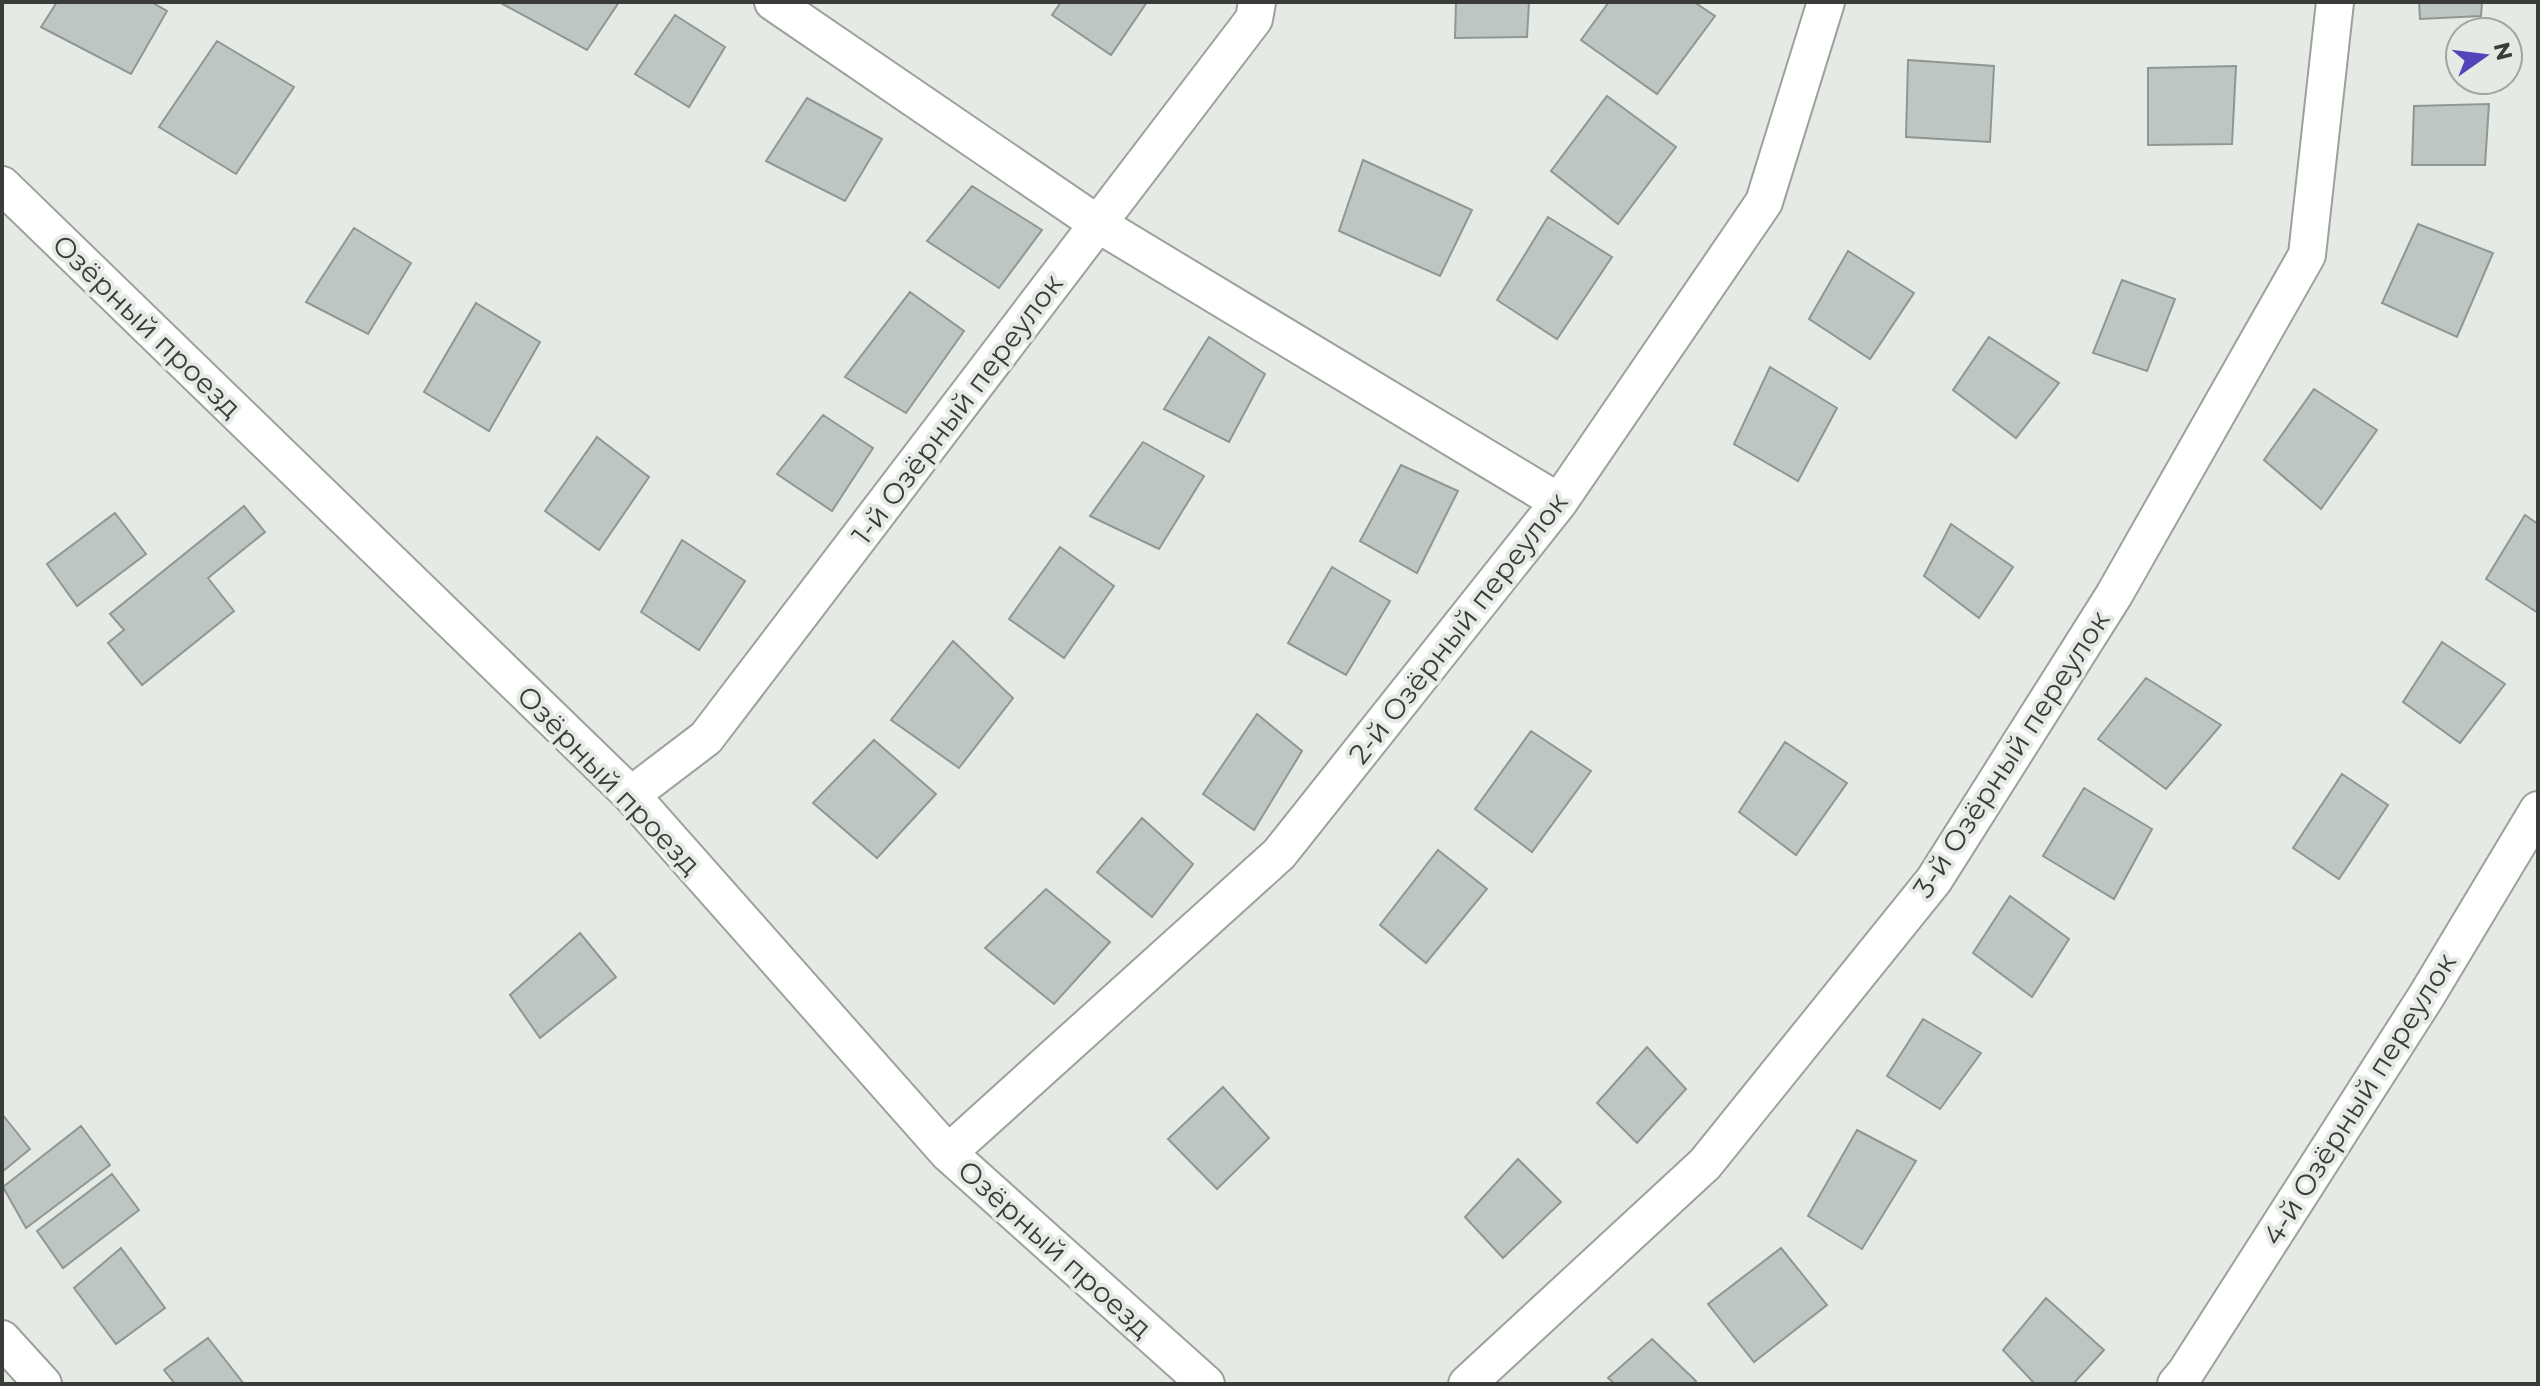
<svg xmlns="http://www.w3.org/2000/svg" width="2540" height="1386" viewBox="0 0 2540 1386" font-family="Montserrat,sans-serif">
  <rect width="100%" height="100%" fill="#e5eae5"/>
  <path fill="#bec6c3" stroke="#8f9794" stroke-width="2" d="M57,2h94l16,9 -36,63 -90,-47z
    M499,2h120l-32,48z
    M1061,2h86l-36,53 -59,-40z
    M1456,2h73l-2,35 -72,1z
    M1609,2h85l21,14 -58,78 -76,-54z
    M2419,2h63l-1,14 -61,3z
    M675,15l50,32 -36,60 -54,-33z
    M217,41l77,46 -58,87 -77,-47z
    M1908,60l86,6 -4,76 -84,-5z
    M2236,66l-4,78 -84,1v-77z
    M1607,96l69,51 -58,77 -67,-53z
    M807,98l75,41 -37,62 -79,-40z
    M2489,104l-4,61h-73l2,-59z
    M1363,160l109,50 -32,66 -101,-45z
    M972,186l70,44 -43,58 -72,-47z
    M1548,217l64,40 -55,82 -60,-39z
    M2418,224l75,29 -36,84 -75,-34z
    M354,228l57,35 -43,71 -62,-32z
    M1848,251l66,42 -44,66 -61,-40z
    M2122,280l53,19 -28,72 -54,-18z
    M910,292l54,39 -58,82 -61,-36z
    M476,303l64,39 -51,89 -65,-39z
    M1209,337l56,37 -36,68 -65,-33z
    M1989,337l70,46 -43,55 -63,-48z
    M1770,367l67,41 -39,73 -64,-37z
    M2314,389l63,41 -56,79 -57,-49z
    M823,415l50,33 -41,63 -55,-37z
    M597,437l52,40 -50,73 -54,-39z
    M1143,442l61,34 -45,73 -69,-33z
    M1401,465l57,26 -41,82 -57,-32z
    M244,506l21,26 -57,46 26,33 -92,74 -34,-42 16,-13 -14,-16z
    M115,513l31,41 -69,52 -30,-42z
    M2525,515l13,9v89l-52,-34z
    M1951,524l62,43 -34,51 -55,-42z
    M682,540l63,41 -46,69 -58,-38z
    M1060,547l54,39 -50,72 -55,-39z
    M1332,567l58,34 -44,74 -58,-32z
    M953,641l60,57 -54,70 -68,-48z
    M2442,642l63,42 -45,59 -57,-41z
    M2146,678l75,47 -55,64 -68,-50z
    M1257,714l45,37 -48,79 -51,-36z
    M1531,731l60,40 -59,81 -57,-43z
    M874,740l62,54 -59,64 -64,-55z
    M1785,742l62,41 -51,72 -57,-43z
    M2342,774l46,31 -49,74 -46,-31z
    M2084,788l68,41 -38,70 -71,-43z
    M1142,818l51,46 -41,53 -55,-45z
    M1438,850l49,39 -61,74 -46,-38z
    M1046,889l64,53 -56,62 -69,-56z
    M2010,896l59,43 -37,58 -59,-44z
    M580,933l36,44 -76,61 -30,-43z
    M1923,1019l58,34 -41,56 -53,-33z
    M1647,1047l39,42 -49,54 -40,-40z
    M1223,1087l46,51 -52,51 -49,-50z
    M2,1114l28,35 -28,23z
    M81,1126l29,39 -84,63 -23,-41z
    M1857,1130l59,31 -54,88 -54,-33z
    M1518,1159l43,43 -58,56 -38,-41z
    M112,1174l27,36 -76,58 -26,-37z
    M121,1248l44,60 -49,36 -42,-56z
    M1781,1248l46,57 -73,57 -46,-58z
    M2046,1298l58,52 -31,34h-38l-32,-34z
    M208,1338l36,46h-69l-11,-14z
    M1652,1339l44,42 -3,3h-78l-7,-6z"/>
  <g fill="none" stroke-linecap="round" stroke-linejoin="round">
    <g stroke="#9ca19c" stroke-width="40">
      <path id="street" d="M773,2l325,222 461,278
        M2,185l629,610 317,358 258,231
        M631,795l75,-57 548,-719 3,-17
        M948,1153l331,-299 280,-352 205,-300 62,-200
        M2,1339l41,45
        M1467,1384l238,-220 229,-284 180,-285 193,-340 28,-253
        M2176,1384l10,-12 241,-377 111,-185"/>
    </g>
    <use href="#street" stroke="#fff" stroke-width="36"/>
  </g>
  <g text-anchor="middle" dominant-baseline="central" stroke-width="8" stroke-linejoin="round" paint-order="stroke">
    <g font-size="28" fill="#3a3c3a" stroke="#e5eae5">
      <text transform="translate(147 326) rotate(44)">Озёрный проезд</text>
      <text transform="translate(957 409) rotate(-53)">1-й Озёрный переулок</text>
      <text transform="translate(1458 628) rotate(-52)">2-й Озёрный переулок</text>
      <text transform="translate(2011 754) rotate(-57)">3-й Озёрный переулок</text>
      <text transform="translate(609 780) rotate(46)">Озёрный проезд</text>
      <text transform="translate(2359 1099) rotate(-58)">4-й Озёрный переулок</text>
      <text transform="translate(1055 1249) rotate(42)">Озёрный проезд</text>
    </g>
  </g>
  <rect width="2540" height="1386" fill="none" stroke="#3a3c3a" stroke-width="8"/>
  <g transform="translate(2484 56) rotate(76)"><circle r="38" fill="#e5eae5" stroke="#a1a4a1" stroke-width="2"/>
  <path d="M0-6L14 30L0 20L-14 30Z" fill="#5443bb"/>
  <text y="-12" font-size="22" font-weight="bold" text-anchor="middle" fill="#3a3c3a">N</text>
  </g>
</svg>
